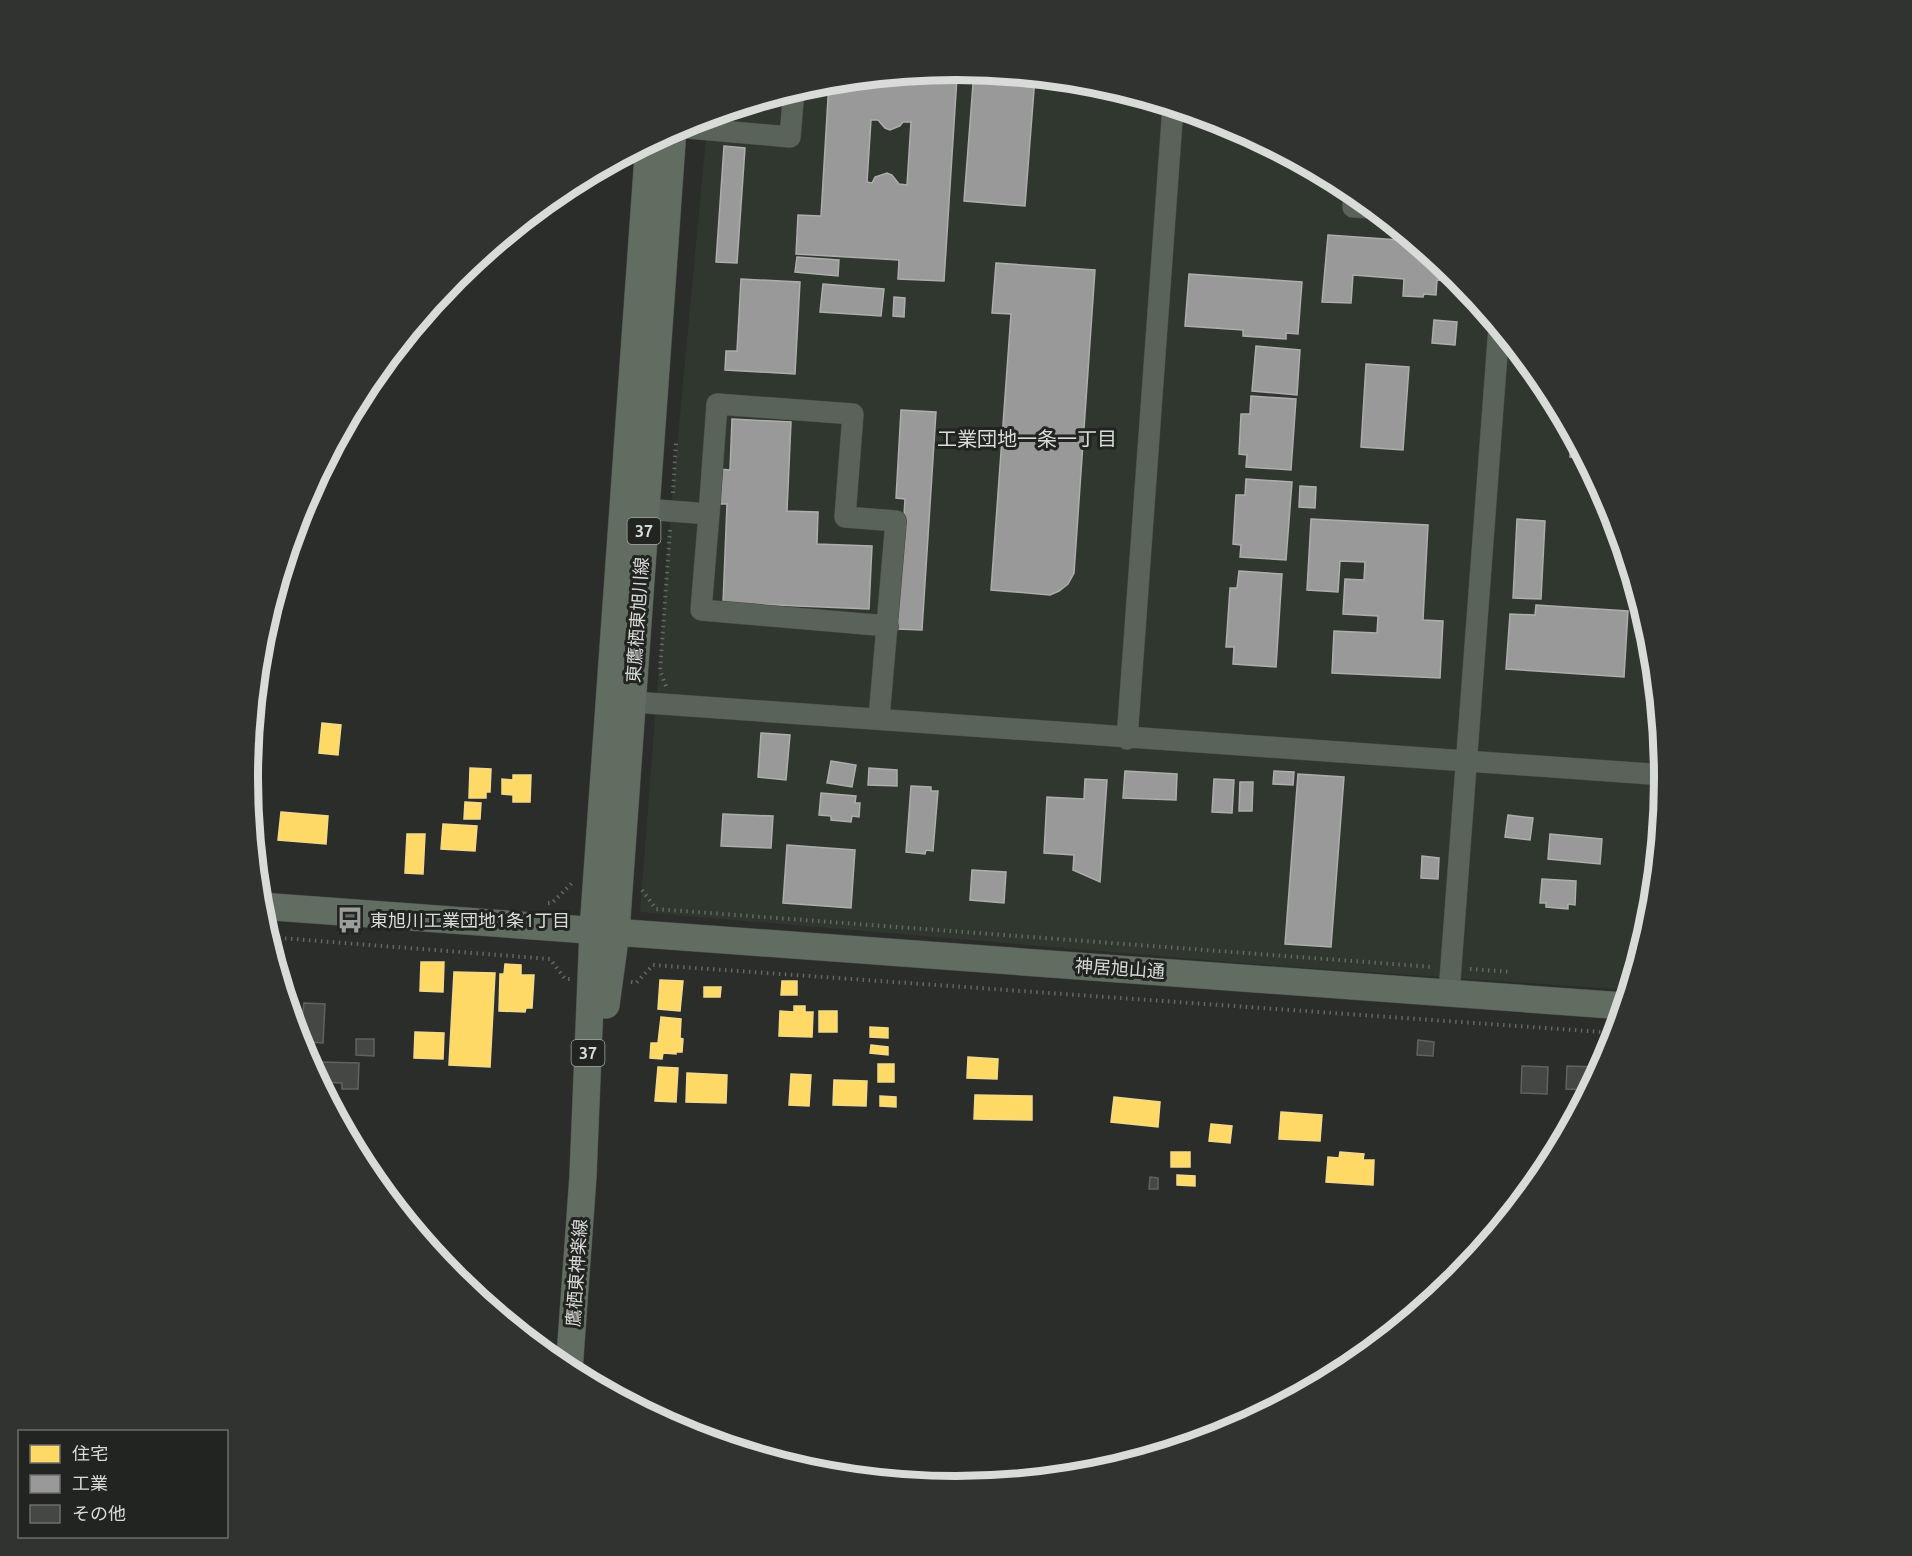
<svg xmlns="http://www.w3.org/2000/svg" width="1912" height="1556" viewBox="0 0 1912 1556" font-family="Ubuntu,'Noto Sans JP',sans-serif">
  <rect width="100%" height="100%" fill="#2b2d2b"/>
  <path fill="#30372f" d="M956,69l139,14 133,40 122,66 108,88 88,107 65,123 40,133 14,138 -14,139 -22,73 -376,-26 -613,-52 31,-401 37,-395 110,-33z"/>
  <path fill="#ffd966" stroke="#f4da88" stroke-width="1.5" d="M322,723l19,2 -3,30 -19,-2z
    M470,768l21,1 -1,23h-4v6h-17z
    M513,775h18l-1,27h-17v-7l-11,-1v-15l11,1z
    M465,802l16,1 -1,16h-16z
    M281,812l47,4 -2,28 -48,-4z
    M443,824l34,2 -2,25 -34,-2z
    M407,834h18l-2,40 -18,-1z
    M421,962h23l-1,30 -23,-1z
    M505,964l16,1v10h13l-2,33h-6l-1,4 -26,-1 1,-37h4z
    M454,972l41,1 -5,94 -41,-2z
    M660,980l23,1 -3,30 -22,-2z
    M782,981h15v14h-16z
    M704,987h17l-1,10h-16z
    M794,1006h11v6h8l-1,25 -33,-1 1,-25 14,1z
    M819,1011h18v21h-18z
    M661,1017l20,2 -1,19 3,1 -1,13h-6v2l-13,-1 -1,6 -12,-1 1,-15h7z
    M870,1027l18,1v10l-18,-1z
    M415,1032l29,1 -1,26 -29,-1z
    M871,1045l17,2v8l-18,-2z
    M968,1057l30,2 -1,20 -30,-1z
    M878,1064h16v18h-16z
    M658,1067l20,1 -2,34 -21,-1z
    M687,1073l40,2 -1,28 -40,-1z
    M791,1074l20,1 -2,31 -20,-1z
    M834,1080l33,1 -1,25 -33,-1z
    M975,1095l57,1v24l-58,-1z
    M880,1096l16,1v10l-16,-1z
    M1114,1097l46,5 -2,25 -47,-5z
    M1281,1112l41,3 -2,26 -41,-2z
    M1211,1124l21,2 -2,17 -21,-2z
    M1171,1152h19v15h-19z
    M1340,1152l24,2 -1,6h11l-1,25 -47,-3 2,-25 11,1z
    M1177,1175l18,1v10l-18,-1z"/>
  <path fill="#999" stroke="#acadac" stroke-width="1.5" fill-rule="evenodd" d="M974,71l61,6 -10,129 -61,-5z
    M916,73v2l41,2 -13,204 -46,-2 1,-19 -103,-6 2,-39 23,1 8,-135zM871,120h7l7,8 5,2 10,-4 3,-4h8l-4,63 -8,-1 -7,-9 -5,-2 -12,4 -3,6 -5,-1z
    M724,146l21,2 -8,115 -21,-1z
    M1328,235l86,6 48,41 -25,-2 -1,15 -12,-1 -1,3 -20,-1 1,-17 -51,-4 -2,28 -29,-1z
    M797,257l42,3 -1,16 -43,-4z
    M996,263l99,7 -21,303 -6,11 -9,7 -9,4 -59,-5 20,-276 -19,-1z
    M1189,274l113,8 -4,52 -12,-1v6l-43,-3v-6l-58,-4z
    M741,279l59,3 -5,92 -70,-4 1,-19h11z
    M823,284l61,5 -3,27 -61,-4z
    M894,297l11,1 -1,19 -11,-1z
    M1434,320l23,2 -2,23 -23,-2z
    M1256,346l44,4 -3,45 -45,-4z
    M1366,364l43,3 -6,83 -42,-3z
    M1251,396l45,3 -5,71 -45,-3 1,-12 -8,-1 2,-40h9z
    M901,410l35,2 -14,218 -25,-1 8,-130 -9,-1z
    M732,419l59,3 -4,89 31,1 -1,32 55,2 -3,63 -146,-6 4,-99h-9l2,-35 10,1z
    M1572,433l13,25 -15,-1z
    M1246,479l46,3 -6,78 -46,-3 1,-12 -8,-1 3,-49h9z
    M1300,486l16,1 -1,21 -16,-1z
    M1311,519l117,6 -5,95 20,1 -3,57 -108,-5 2,-42 43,2 1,-17 -35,-2 2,-35 19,1 1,-18 -25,-1 -2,31 -31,-2z
    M1517,519l28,2 -4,78 -28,-1z
    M1239,571l43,3 -6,93 -43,-3 1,-17h-8l4,-59h7z
    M1536,605l92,6 -4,66 -118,-8 4,-55 25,1z
    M761,733l29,2 -4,45 -28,-3z
    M831,761l25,4 -4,22 -25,-4z
    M869,768l28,2v16l-29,-1z
    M1125,771l52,3 -1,26 -53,-2z
    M1274,771l20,1 -1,13 -20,-1z
    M1298,774l46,3 -13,170 -46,-3z
    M1085,779l22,1 -7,102 -27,-12 1,-15 -30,-2 3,-56 37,2z
    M1214,779l20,1 -2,33 -20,-1z
    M1240,782h13l-1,29h-13z
    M911,786l20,1v4h7l-5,60 -7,-1 -1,4 -19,-2z
    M821,793l35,3 -1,7h5l-1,14 -7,-1 -1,6 -20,-2v-4l-12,-1z
    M723,814l50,2 -2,32 -50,-2z
    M1508,815l25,3 -3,22 -25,-3z
    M1550,834l52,5 -2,25 -52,-5z
    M787,845l68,5 -4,58 -68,-5z
    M1422,856l17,2 -1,21 -17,-1z
    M972,870l34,2 -2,31 -34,-3z
    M1542,879l34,2 -1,24 -7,-1v5l-22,-2v-4h-6z"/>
  <path fill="#454745" stroke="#606260" stroke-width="1.5" d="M304,1003l21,1 -2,39 -14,-1v14h-4l-6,-13z
    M356,1039h18v17l-18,-1z
    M1418,1040l16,2 -1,14 -16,-1z
    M320,1062l39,1 -1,26h-16v-6l-22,-1z
    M1522,1066l26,1 -1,27 -26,-1z
    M1567,1066l32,1v5l-10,18 -23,-1z
    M1150,1177l8,1v11h-9z"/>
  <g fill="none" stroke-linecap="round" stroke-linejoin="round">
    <g stroke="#474947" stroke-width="22">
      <path id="minor" d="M677,127l113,10 4,-47
        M1354,192l-1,15 21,1
        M632,508l77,6 8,-110 136,10 -8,103 51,4 -17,197
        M709,514l-8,96 187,16
        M619,701l1046,74
        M1127,739l46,-632
        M1449,993l50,-666"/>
    </g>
    <g stroke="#474947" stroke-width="28">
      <path id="major" d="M260,906l1364,100
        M606,1005l10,-73 57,-803
        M569,1371l14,-195 10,-246 56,-788"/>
    </g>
    <path stroke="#626862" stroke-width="4" stroke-dasharray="1.5 4.5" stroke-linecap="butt" d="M673,493l3,-50
      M666,686l-6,-15 10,-141
      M642,890l14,19 777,58
      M548,903h4l21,-21
      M267,937l283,22 15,20h5
      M1470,969l41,3
      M631,982l5,1 17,-18 963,68"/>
    <use href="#minor" stroke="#596359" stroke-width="21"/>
    <use href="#major" stroke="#616d61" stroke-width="27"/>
  </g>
  <defs>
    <g id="bus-bare" transform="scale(2.07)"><path d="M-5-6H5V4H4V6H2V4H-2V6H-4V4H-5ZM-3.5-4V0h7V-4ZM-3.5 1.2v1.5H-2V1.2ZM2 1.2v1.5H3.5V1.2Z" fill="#9c9e9c" stroke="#212420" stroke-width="2.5" paint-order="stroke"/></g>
  </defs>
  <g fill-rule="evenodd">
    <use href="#bus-bare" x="350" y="920"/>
  </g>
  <g text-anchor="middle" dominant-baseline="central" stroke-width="6" stroke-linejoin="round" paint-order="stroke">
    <g fill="#212420" stroke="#a2a4a2" stroke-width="1.5">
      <rect x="627.5" y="518" width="33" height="26" rx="4.5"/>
      <rect x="571.5" y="1040" width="33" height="26" rx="4.5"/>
    </g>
    <g font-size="16" font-weight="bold" fill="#d9dbd9">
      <text x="644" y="531">37</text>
      <text x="588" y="1053">37</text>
    </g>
    <g font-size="18" fill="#d9dbd9" stroke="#212420">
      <text transform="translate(637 620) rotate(-86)">東鷹栖東旭川線</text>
      <text transform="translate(1120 968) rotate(4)">神居旭山通</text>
      <text transform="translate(576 1273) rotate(-86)">鷹栖東神楽線</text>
    </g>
    <g font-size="18" fill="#d9dbd9" stroke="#212420" text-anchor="start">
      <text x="370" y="920">東旭川工業団地1条1丁目</text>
    </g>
    <g font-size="20" fill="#d9dbd9" stroke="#212420">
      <text x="1027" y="438">工業団地一条一丁目</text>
    </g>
  </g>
  <path d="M0 0H1912V1556H0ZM258 778a698 698 0 1 1 1396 0a698 698 0 1 1-1396 0Z" fill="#30332f" fill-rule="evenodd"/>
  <path fill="none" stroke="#d9dbd9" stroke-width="8" d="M258 778a698 698 0 1 1 1396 0a698 698 0 1 1-1396 0Z"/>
  <rect x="18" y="1430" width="210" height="108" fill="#212420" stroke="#6b6d6a" stroke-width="1.5"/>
  <rect x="30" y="1445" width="30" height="18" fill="#ffd966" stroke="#6b6d6a" stroke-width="1.5"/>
  <text x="72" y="1460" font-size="18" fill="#d9dbd9">住宅</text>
  <rect x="30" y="1475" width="30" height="18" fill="#999999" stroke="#6b6d6a" stroke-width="1.5"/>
  <text x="72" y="1490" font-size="18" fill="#d9dbd9">工業</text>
  <rect x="30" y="1505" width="30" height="18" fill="#454745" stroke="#6b6d6a" stroke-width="1.5"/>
  <text x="72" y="1520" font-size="18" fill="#d9dbd9">その他</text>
</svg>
